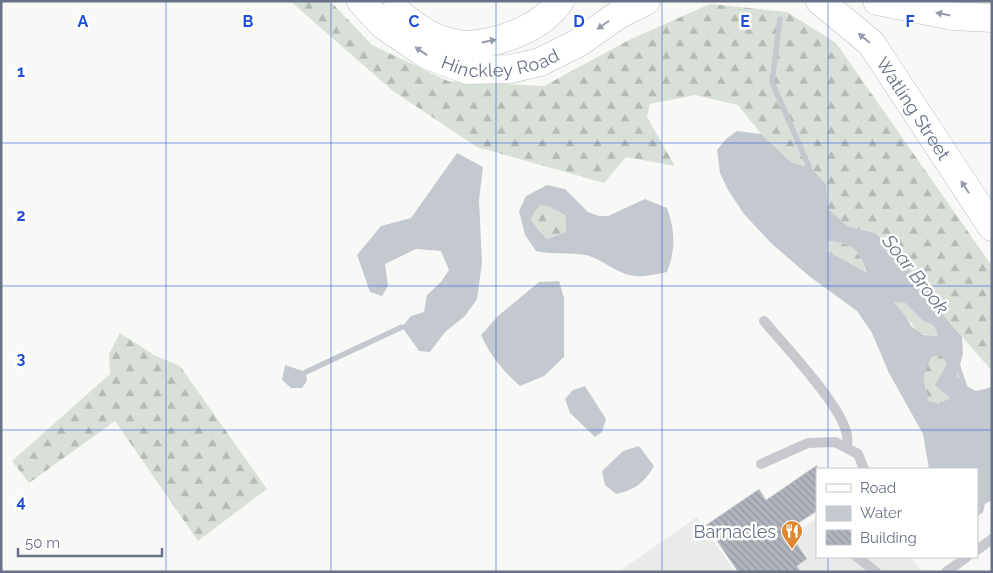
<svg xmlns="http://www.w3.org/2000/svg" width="993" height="573" viewBox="0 0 993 573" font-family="Raleway,sans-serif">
  <defs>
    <pattern id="forest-firs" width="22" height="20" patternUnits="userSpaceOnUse" patternTransform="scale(1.25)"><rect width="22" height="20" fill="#d9e0d8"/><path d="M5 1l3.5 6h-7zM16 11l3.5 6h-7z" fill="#b4bab5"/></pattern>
    <pattern id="building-back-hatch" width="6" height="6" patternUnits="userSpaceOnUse" patternTransform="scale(1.25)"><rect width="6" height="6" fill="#b0b4bd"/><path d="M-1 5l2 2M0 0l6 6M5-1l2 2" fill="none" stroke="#93979f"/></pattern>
  </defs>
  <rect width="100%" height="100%" fill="#f8f9f7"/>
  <path fill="#e9eaea" d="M697,517l38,55h-117z
    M817,518v39h95l10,15h-183z"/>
  <path fill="url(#forest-firs)" d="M290,1h40l42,44 76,36 96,5 87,-47 79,-35 77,8 49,31 156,223v105l-60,-69 -24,-35 -31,-34 -30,-7 -20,-17 -1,-25 -15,-16 -20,-6 -30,-28 -23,-29 -43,-10 -45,9 -3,13 28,49 -49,-9 -22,26 -127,-36 -84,-56z
    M541,204l10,3 15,9v16l-19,7 -16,-20 4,-8z
    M828,241c29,4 29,6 39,33l-40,-23z
    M894,302l11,1 17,17 12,6 4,10c-19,-1 -20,-4 -32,-19 -4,-5 -8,-9 -12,-15z
    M120,333l34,22 26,11 87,123 -69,52 -83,-120 -86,62 -17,-22 98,-87 -1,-20z
    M941,355l6,8 3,35 -11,7 -10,-4c-6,-20 -9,-26 3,-44z"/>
  <path fill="#c4c9d0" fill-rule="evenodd" d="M737,131l24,3 30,28 20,6 15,16 2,25 19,17 29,7 32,34 24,35 30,35 1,17 -6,22 8,9 11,6 16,-4v113l-7,4 -2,8 -6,5v-48h-48l-6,-35 -34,-61 -17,-40 -15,-22 -48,-35 -38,-33 -27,-29 -16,-24 -8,-17 -3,-23 9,-11zM828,241c26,3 30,7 39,32l-40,-22zM894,302l11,1 17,17 12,6 4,10 -14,-1 -13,-9 -4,-8zM941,355l6,9 -12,21 15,13 -11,6 -10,-3c-6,-20 -8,-26 3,-44z
    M457,153l26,14 -4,33 3,63 -5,36 -12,17 -20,16 -15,20 -11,-1 -17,-24 9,-11 13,-4 3,-17 14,-13 8,-12 -8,-19 -25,-2 -31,15 3,22 -6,10 -12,-4 -13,-37 24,-29 30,-8z
    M547,185l18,4 23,23 11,4h9l37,-17 22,9c8,22 9,41 0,64 -15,3 -32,8 -46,0 -12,-5 -22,-14 -35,-17 -17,-3 -33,0 -50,-4l-11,-16 -6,-24 7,-15zM541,205l10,2 15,9v16l-19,7 -8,-9 -8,-11 4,-8z
    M559,281l5,17v59l-20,19 -24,10c-17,-15 -30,-31 -39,-51l17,-19 41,-34z
    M285,365l21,7 1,9 -5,7h-11l-9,-8z
    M585,386l21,33 -4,13 -7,5 -25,-24 -5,-14 8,-9z
    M639,446l15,20c-9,16 -20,25 -38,28l-11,-9 -3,-14 21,-20z"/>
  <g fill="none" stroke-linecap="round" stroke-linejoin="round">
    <path stroke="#c4c9d0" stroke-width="5.5" d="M780,19l-8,63 41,94
      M957,364l8,24
      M306,372l96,-45"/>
  </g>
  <path fill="url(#building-back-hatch)" stroke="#dadbd9" d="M817,465v46l-29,19 19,29 -10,7 4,6h-63l-32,-47 53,-36 7,11z"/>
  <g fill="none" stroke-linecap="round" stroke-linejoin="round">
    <g stroke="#babcc2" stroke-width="29">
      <g id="secondary">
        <path id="s1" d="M361,1l22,24 44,30 41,15 43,-1 29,-7 38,-19 40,-28 28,-14"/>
        <path d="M396,11c12,10 31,24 46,29 7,2 19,5 26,5 32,-2 74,-17 92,-44"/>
      </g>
    </g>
    <g stroke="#babbc0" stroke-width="29">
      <g id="trunk">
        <path id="s2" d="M820,1l51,42 121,184"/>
        <path d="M877,1l76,15 39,2"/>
      </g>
    </g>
    <path stroke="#c7c9ce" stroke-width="10" d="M764,321c20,24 80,87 83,115 1,4 0,8 0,12
      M761,464l47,-21 27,-1 23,12 6,15
      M977,550l15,-11
      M857,557l19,15
      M946,572l21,-15"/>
    <use href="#secondary" stroke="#fff" stroke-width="28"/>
    <use href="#trunk" stroke="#fff" stroke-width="28"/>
  </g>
  <defs><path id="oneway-solid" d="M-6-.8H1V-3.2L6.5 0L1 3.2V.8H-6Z" transform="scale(1.25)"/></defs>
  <g fill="#969cab">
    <use href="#oneway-solid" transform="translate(943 14) rotate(-169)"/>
    <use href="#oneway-solid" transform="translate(603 25) rotate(145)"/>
    <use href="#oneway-solid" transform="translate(864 38) rotate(-140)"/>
    <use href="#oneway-solid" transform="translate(489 41) rotate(-11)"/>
    <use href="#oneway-solid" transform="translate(421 51) rotate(-146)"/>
    <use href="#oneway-solid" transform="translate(965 187) rotate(-123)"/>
  </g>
  <path fill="none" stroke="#1d4ed8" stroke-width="1" stroke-opacity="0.55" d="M166,1v571M331,1v571M496,1v571M662,1v571M828,1v468M1,143h991M1,286h991M1,430h991M828,557v15"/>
  <defs>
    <g id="restaurant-pin" transform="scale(1.125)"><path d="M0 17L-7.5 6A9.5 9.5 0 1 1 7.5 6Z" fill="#de8731" stroke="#fff"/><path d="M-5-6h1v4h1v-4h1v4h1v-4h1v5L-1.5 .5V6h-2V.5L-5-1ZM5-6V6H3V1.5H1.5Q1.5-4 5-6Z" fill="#fff"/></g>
  </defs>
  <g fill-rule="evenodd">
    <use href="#restaurant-pin" x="792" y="531"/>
  </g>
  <g text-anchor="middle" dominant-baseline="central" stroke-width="5" stroke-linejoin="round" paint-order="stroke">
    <g font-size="18" fill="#697187" stroke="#fff">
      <text stroke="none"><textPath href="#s1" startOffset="162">Hinckley Road</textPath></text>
      <text stroke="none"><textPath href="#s2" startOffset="144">Watling Street</textPath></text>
    </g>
    <g font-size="18" fill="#697187" stroke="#fff" text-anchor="end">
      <text x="776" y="531">Barnacles</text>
    </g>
    <g font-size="19" font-style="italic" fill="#6a7889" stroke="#fff">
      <text transform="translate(916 274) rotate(52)">Soar Brook</text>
    </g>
  </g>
  <g font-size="16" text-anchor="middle" font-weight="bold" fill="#1d4ed8" stroke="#fff" stroke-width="5" stroke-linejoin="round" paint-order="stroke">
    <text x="83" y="27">A</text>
    <text x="248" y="27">B</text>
    <text x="414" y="27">C</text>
    <text x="579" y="27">D</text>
    <text x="745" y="27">E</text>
    <text x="910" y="27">F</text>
    <text x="21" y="77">1</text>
    <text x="21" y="221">2</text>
    <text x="21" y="364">3</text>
    <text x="21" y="507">4</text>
  </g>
  <rect width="993" height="573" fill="none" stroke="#697187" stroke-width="5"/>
  <rect x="816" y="468" width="162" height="90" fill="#ffffff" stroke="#c3c6cf"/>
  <rect x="826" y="484" width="25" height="8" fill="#ffffff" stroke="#c3c6cf"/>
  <text x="860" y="493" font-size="15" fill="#697187">Road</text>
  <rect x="826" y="506" width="25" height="15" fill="#c4c9d0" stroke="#c3c6cf"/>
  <text x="860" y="518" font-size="15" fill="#697187">Water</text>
  <rect x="826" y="530" width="25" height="15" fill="url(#building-back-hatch)" stroke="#c3c6cf"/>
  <text x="860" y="543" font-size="15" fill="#697187">Building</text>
  <path d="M18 548v8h144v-8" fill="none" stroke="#697187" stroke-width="2.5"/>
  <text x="25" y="548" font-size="15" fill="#697187" stroke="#ffffff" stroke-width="4" paint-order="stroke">50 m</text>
</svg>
